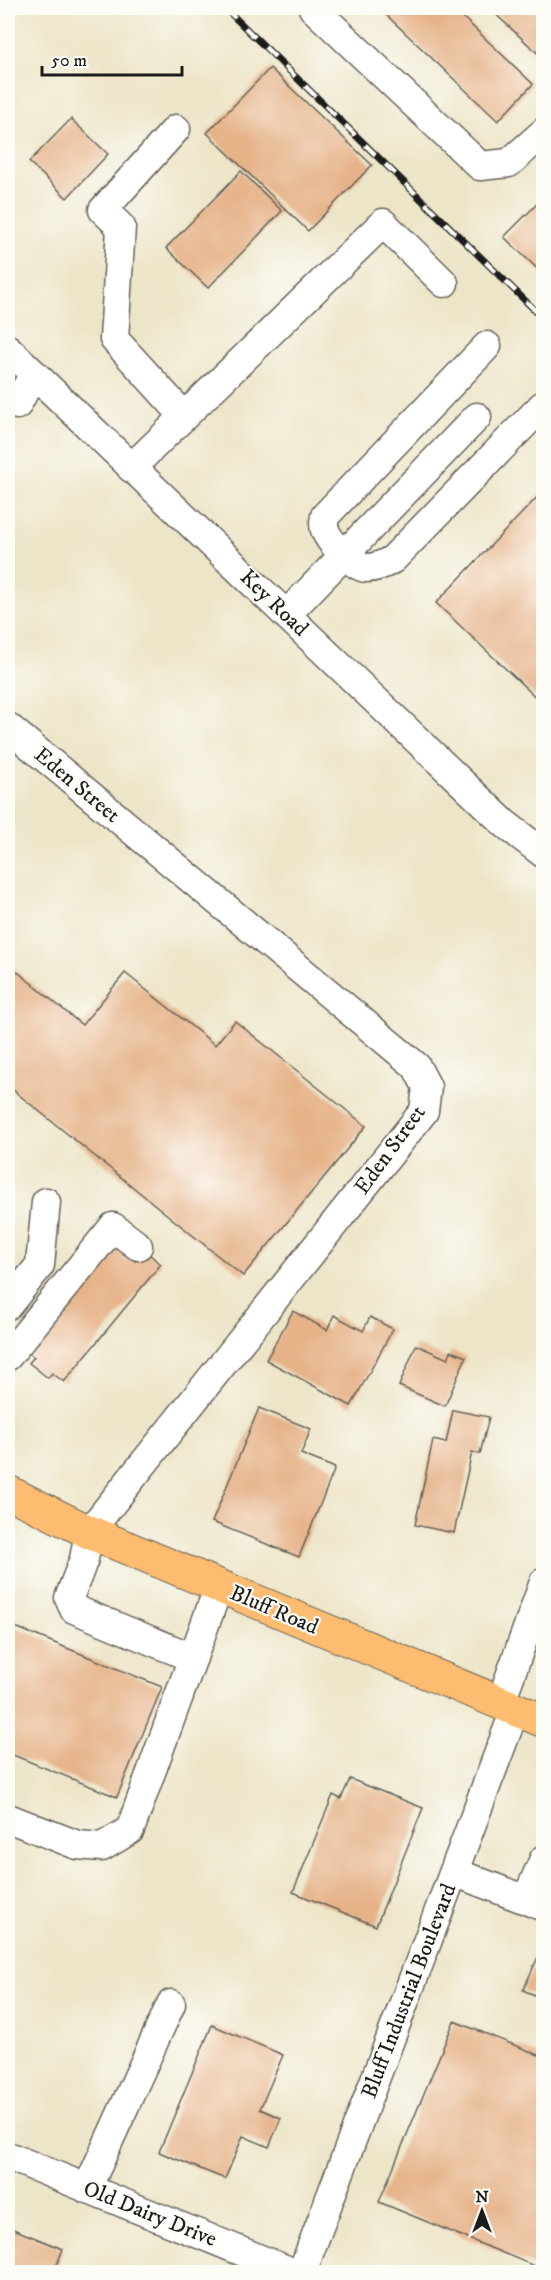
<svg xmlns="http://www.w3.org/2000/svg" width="551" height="2280" viewBox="0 0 551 2280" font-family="'IM FELL DW Pica',serif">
  <rect width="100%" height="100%" fill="#fdfcf7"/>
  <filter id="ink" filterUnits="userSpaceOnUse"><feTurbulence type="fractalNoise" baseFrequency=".0167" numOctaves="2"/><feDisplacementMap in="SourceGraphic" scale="12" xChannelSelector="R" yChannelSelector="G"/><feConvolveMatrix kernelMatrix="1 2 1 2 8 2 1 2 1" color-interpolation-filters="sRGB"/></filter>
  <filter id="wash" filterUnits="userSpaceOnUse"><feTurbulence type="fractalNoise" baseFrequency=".008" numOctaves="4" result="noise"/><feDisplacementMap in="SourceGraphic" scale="24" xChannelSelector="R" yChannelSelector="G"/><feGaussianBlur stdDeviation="1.35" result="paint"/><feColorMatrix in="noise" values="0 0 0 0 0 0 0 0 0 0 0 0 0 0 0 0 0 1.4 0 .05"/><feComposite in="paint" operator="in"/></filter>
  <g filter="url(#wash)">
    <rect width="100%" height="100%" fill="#ede5c8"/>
    <g id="blocks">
      <path fill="#e6b389" d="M379,8h74l80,76 -35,37z
        M489,8h55v51z
        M270,68l102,97 -64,66 -101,-98z
        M71,119l37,35 -41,44 -38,-36z
        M241,171l41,40 -74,77 -42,-40z
        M544,197v78l-40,-38z
        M544,490v215l-108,-102z
        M8,964l74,61 43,-52 90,72 20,-24 131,105 -123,150 -235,-190z
        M110,1240l25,21 9,-11 17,14 -97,118 -12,-9 -4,5 -19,-15 5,-6 -12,-9z
        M8,1265l15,12 -15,19z
        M293,1311l34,19 7,-15 29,16 7,-14 23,12 -42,77 -85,-46z
        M416,1345l32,14 3,-8 15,6 -21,49 -46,-20z
        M259,1408l52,21 -10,25 34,14 -36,89 -87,-35z
        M453,1410l36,7 -9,37 -8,-2 -18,81 -39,-8 18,-85 13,3z
        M8,1624l154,63 -45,110 -109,-44z
        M350,1779l73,29 -47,118 -83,-34 40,-97 8,4z
        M544,1944v55l-21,-9z
        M454,2021l90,36v213l-165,-68z
        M212,2025l71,30 -23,54 21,9 -12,29 -26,-11 -18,43 -66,-27z
        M8,2227l55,22 -9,23h-46z"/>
    </g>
  </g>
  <g filter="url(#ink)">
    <use href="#blocks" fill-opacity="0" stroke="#656258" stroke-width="1.5"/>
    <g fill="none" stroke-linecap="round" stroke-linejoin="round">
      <g stroke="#656258" stroke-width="31">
        <path id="minor" d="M313,8l167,158 29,-3 35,-31
          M176,129l-73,81 18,17 -7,112 70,77
          M487,346l-162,170c-1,6 -2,9 0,14 4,12 29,37 41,38 10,0 19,-4 27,-9l149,-153
          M8,349l496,474 40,31
          M17,405l16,-30
          M131,468l252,-245 61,60
          M286,615l191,-198
          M8,727l408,339 11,21 -3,24 -335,421 -5,27 -15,39 5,11 119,49
          M8,1305l32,-40 6,-63
          M8,1356l105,-129 25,19
          M500,1704l44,-122
          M8,1818l69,27 25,2 28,-17 89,-244
          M454,1872l90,35
          M526,1900l18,-41
          M8,2156l284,116
          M87,2189l84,-185
          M302,2272l213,-562"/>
      </g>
      <g stroke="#656258" stroke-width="35">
        <path id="major" d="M8,1492l81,40 455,189"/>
      </g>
      <use href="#minor" stroke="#fff" stroke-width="28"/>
      <use href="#major" stroke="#fdbc6f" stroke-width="33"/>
      <g stroke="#1c1c1c" stroke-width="7">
        <path id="rail" d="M225,8l319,311"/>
      </g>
      <use href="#rail" stroke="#fdfcf7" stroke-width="4.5" stroke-dasharray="14" stroke-linecap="butt"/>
    </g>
  </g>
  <g text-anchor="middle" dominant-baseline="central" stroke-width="4.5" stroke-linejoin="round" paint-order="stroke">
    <g font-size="22" fill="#1c1c1c" stroke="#fdfcf7">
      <text transform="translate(274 603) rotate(44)">Key Road</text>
      <text transform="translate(77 785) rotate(40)">Eden Street</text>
      <text transform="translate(390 1150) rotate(-54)">Eden Street</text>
      <text transform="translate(274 1610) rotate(23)">Bluff Road</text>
      <text transform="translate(409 1991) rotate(-69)">Bluff Industrial Boulevard</text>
      <text transform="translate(150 2214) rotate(22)">Old Dairy Drive</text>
    </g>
  </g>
  <rect width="551" height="2280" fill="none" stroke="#fdfcf7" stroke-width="30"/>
  <g transform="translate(482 2211)" stroke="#fdfcf7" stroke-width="4.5" paint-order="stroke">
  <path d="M0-4.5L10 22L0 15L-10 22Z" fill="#1c1c1c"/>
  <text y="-9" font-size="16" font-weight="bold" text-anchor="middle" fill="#1c1c1c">N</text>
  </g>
  <path d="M42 66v9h140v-9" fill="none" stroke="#1c1c1c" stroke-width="3"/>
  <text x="51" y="66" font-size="18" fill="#1c1c1c" stroke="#fdfcf7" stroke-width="4.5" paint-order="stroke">50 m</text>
</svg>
